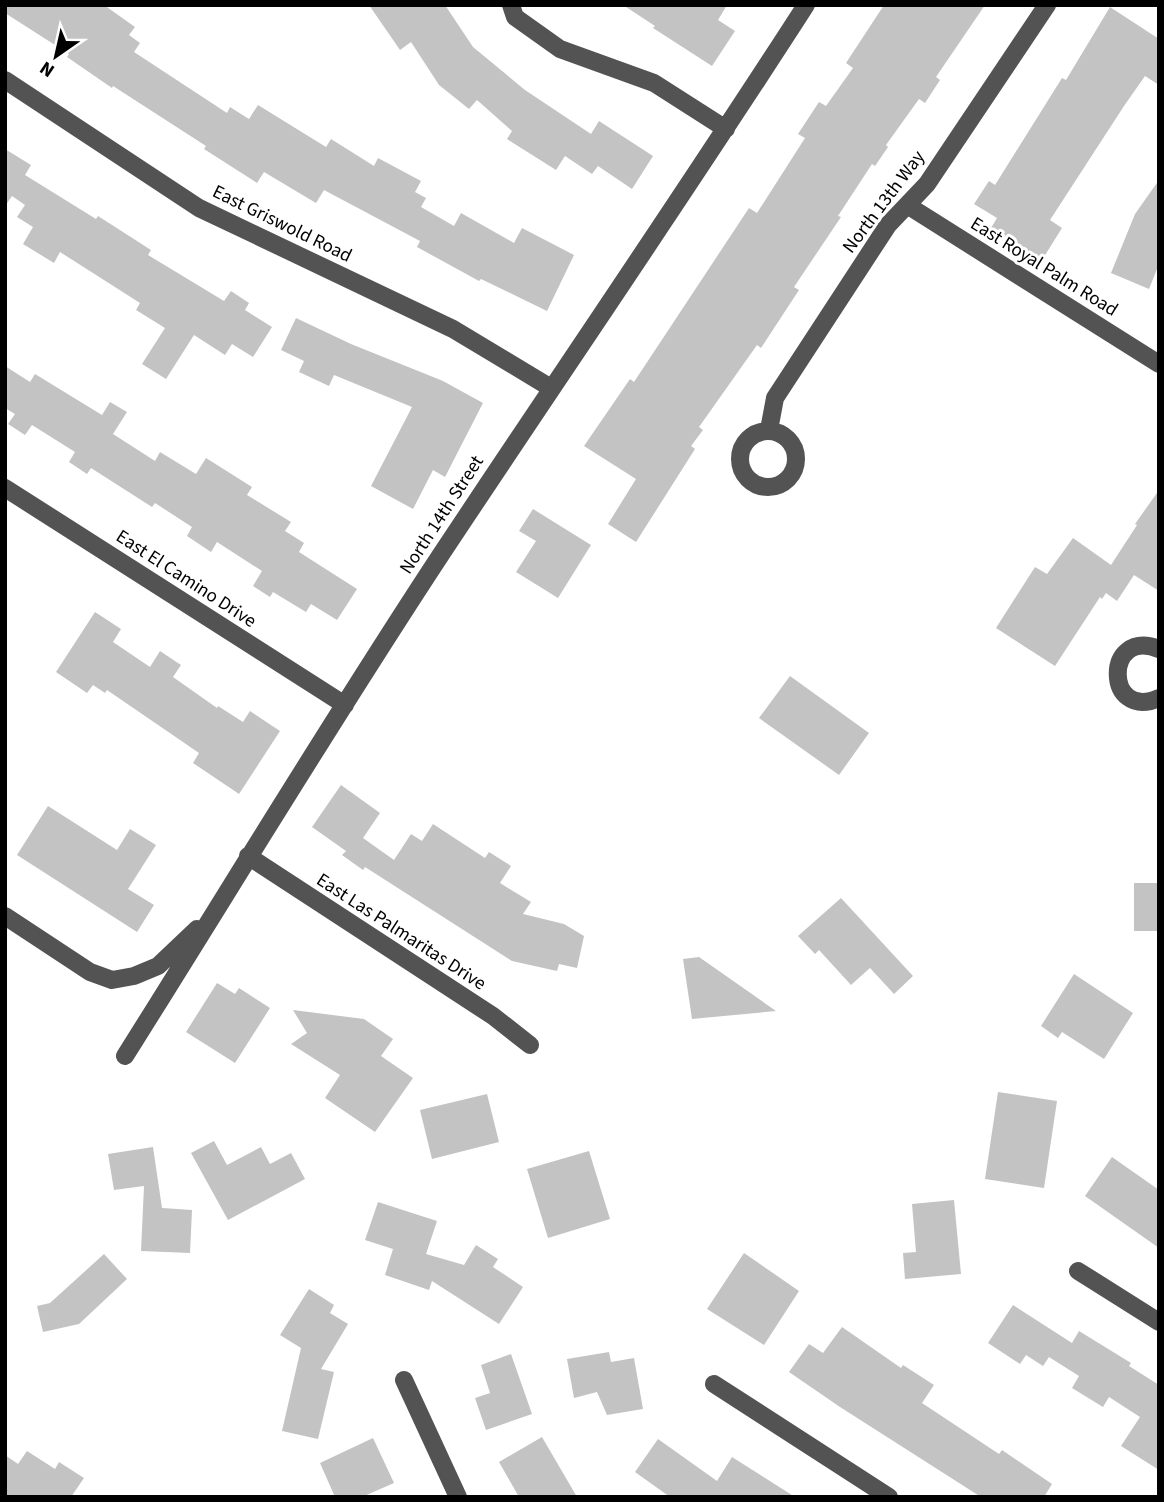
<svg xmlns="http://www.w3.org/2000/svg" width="1164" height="1502" viewBox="0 0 1164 1502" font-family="'Source Sans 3',sans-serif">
  <rect width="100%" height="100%" fill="#fff"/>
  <path fill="#c3c3c3" d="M5,5h99l31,22 -6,8 11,8 -6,9 93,61 3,-6 19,12 9,-14 68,42 5,-8 43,27 4,-8 43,23 -6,11 11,6 -5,9 33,19 7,-13 53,30 8,-15 52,27 -27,56 -66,-32 -2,2 -62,-34 3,-6 -96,-51 -8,13 -52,-31 -7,11 -53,-34 2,-3 -93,-60 -1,2 -45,-31 2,-3 -64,-41z
    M369,5h76l28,42 52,43 66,44 8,-13 54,35 -21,33 -34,-23 -6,8 -27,-18 -9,14 -49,-31 5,-8 -35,-31 -8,9 -30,-24 -28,-43 -11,8z
    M623,5h104l-9,15 17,11 -23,35 -59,-38 2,-2z
    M884,5h101l-49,72 4,3 -15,23 -6,-4 -33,46 2,2 -13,19 -3,-2 -34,52 3,1 -47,70 5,3 -38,58 -4,-3 -58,82 4,3 -12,16 4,3 -59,93 -28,-18 28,-45 -52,-33 46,-67 4,3 115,-174 8,5 48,-75 -7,-4 21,-32 7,4 27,-38 -7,-5z
    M1110,7l49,32v46l-14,-9 -21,30 -74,114 12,8 -20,32 -51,-32 6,-10 -23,-14 15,-23 6,4 67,-107 4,2z
    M5,149l26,16 -6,10 71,44 2,-3 53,34 -3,5 76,46 7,-10 18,12 -4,7 27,17 -19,30 -21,-13 -7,11 -31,-20 -28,44 -24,-15 23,-36 -29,-18 4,-7 -80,-51 -6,11 -31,-19 10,-17 -16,-10 8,-12 -13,-9 -7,10z
    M1159,180v84l-10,25 -38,-16 24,-59z
    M296,318l55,26 92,37 40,22 -38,74 -12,-7 -20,39 -42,-23 41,-79 -78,-32 -5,11 -30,-14 5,-11 -23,-11z
    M5,366l25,16 5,-8 67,41 8,-13 17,10 -14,22 42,27 5,-9 36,22 10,-16 46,29 -5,8 44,27 -6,9 19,12 -5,9 58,37 -20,31 -26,-16 -5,8 -33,-20 -3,5 -17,-11 9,-15 -45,-29 -6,10 -24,-16 5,-9 -37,-24 -3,4 -61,-39 -4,6 -18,-12 6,-10 -43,-27 -7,10 -17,-11 7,-10 -10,-6z
    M1159,490v101l-25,-16 -17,26 -11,-8 -4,6 -2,-2 -45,69 -59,-38 39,-61 12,7 26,-36 38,27 26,-40 -2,-1z
    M533,509l58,36 -33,53 -42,-26 20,-31 -17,-10z
    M95,612l26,17 -8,13 37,25 10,-16 21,14 -8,12 44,31 1,-2 25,16 7,-11 30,20 -41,63 -46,-31 6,-10 -92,-63 -2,3 -12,-8 -6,8 -31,-21z
    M790,676l79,57 -30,42 -80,-57z
    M341,785l39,28 -17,25 31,22 17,-26 11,7 11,-17 52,34 4,-6 22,14 -11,17 31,19 -8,12 41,10 20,12 -7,32 -18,-4 -2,7 -45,-10 -147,-94 -2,3 -21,-15 4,-4 -34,-24z
    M48,806l69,44 13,-21 26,16 -28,44 26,16 -17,27 -120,-77z
    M1134,883h25v48h-25z
    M841,898l72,78 -19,18 -24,-26 -19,17 -32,-35 -4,4 -17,-18z
    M699,957l77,54 -84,8 -9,-60z
    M1074,974l59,39 -29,46 -42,-27 -4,6 -17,-12z
    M217,983l18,11 4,-6 31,20 -35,55 -49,-31z
    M293,1010l71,9 29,20 -12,17 32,22 -38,54 -50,-34 15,-23 -49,-31 16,-11z
    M998,1092l59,9 -13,87 -59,-9z
    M487,1094l12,48 -67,17 -12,-49z
    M214,1141l13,24 34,-18 9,17 21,-11 14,26 -77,41 -37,-67z
    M153,1147l9,61 30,2 -2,43 -49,-2 3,-65 -30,4 -6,-36z
    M589,1151l21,68 -62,19 -21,-69z
    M1112,1157l47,33v58l-74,-52z
    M954,1200l7,74 -56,5 -2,-26 13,-1 -4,-48z
    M378,1202l59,19 -11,33 38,11 12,-20 22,14 -5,8 30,20 -24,37 -67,-43 -3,9 -44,-15 8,-26 -28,-9z
    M744,1253l55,38 -35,54 -57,-36z
    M104,1254l23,25 -48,45 -36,8 -6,-26 13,-3z
    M309,1289l25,16 -4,8 18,11 -27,45 13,3 -16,67 -36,-8 19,-83 -21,-13z
    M1013,1305l59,38 7,-12 52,32 -2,3 30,19v85l-38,-24 19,-29 -31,-20 -6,10 -31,-19 7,-12 -30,-19 -6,9 -17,-11 -6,9 -32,-21z
    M842,1327l59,41 2,-3 31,20 -12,18 77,51 3,-4 50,34 -8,13h-63l-141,-90 -51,-35 20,-28 14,9z
    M609,1352l2,10 23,-4 9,51 -36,6 -10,-23 -23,6 -7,-39z
    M511,1354l21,60 -46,16 -11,-32 15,-5 -9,-28z
    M542,1437l35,60h-58l-20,-35z
    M373,1438l21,45 -32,14h-27l-15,-34z
    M658,1439l59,42 15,-24 63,40h-125l-35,-25z
    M27,1451l28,18 4,-7 25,16 -13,19h-66v-42l13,9z"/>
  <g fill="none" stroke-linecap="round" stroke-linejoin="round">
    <path stroke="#535353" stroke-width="18" d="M511,5l4,12 45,32 94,34 72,46
      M5,80l194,128 254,121 98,59
      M907,205l252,159
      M769,430l6,-32 113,-173 39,-41 120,-179
      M740 459a28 28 0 1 1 56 0a28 28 0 1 1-56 0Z
      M5,488l340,217
      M1159,649c-56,-22 -54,73 0,49
      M248,856l245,160 37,29
      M5,916l85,56 22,8 22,-4 24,-10 39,-37
      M125,1056c105,-167 207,-336 315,-500 122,-184 247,-366 366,-551
      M1078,1271l81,51
      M404,1380l54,117
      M714,1384l175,113"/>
  </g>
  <g text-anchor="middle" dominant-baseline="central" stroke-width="6" stroke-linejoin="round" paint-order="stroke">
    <g font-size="19" fill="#000" stroke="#fff">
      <text transform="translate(884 202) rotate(-53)">North 13th Way</text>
      <text transform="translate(282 224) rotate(26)">East Griswold Road</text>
      <text transform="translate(1044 267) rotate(32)">East Royal Palm Road</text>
      <text transform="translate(442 515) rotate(-57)">North 14th Street</text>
      <text transform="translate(186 579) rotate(33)">East El Camino Drive</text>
      <text transform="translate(401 932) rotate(33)">East Las Palmaritas Drive</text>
    </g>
  </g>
  <rect width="1164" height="1502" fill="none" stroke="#000000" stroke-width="14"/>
  <g transform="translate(56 56) rotate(214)" stroke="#ffffff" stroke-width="5" paint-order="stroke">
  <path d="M0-5L12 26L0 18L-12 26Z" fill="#000000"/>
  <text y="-10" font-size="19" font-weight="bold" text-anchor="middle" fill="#000000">N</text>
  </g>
</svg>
